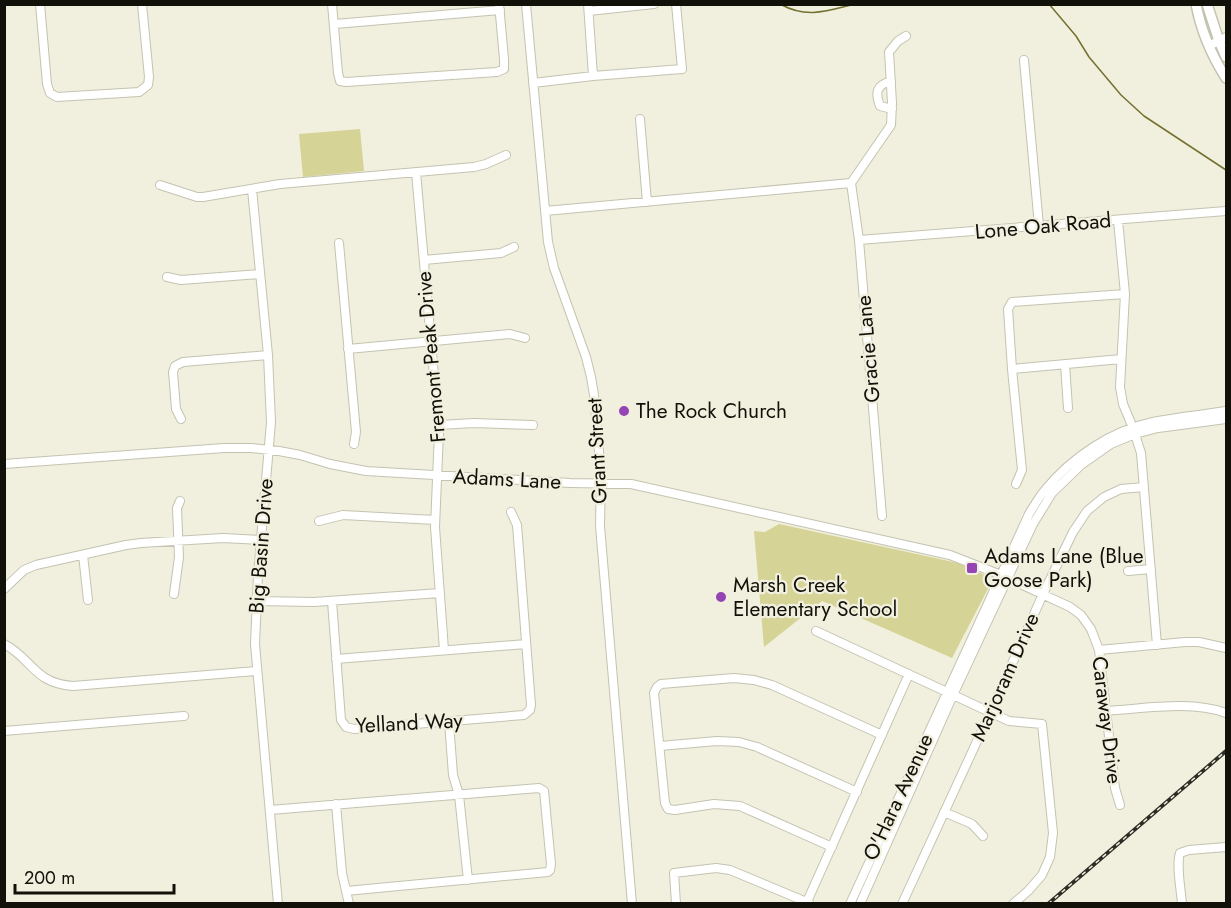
<svg xmlns="http://www.w3.org/2000/svg" width="1231" height="908" viewBox="0 0 1231 908" font-family="Jost,sans-serif">
  <rect width="100%" height="100%" fill="#f1f0de"/>
  <path fill="#d6d396" d="M360,129l4,42 -61,6 -4,-43z
    M779,524l179,39 29,13 3,9 -38,73 -130,-57 -58,46 -10,-116 11,1z"/>
  <g fill="none" stroke-linecap="round" stroke-linejoin="round">
    <path stroke="#747030" stroke-width="1.5" d="M780,4c27,15 47,7 75,0
      M1049,4l27,32 13,21 32,38 23,21 82,54"/>
    <g stroke="#c4c3b1" stroke-width="10">
      <path id="minor" d="M40,4l7,80 3,9 7,4 82,-5 9,-7 1,-8 -7,-73
        M332,4l6,69 2,8 6,1 151,-10 7,-3v-10l-5,-55
        M526,4l22,238 6,26 32,89 5,20 3,18 7,79 -1,52 32,378
        M588,4l5,72
        M589,11l65,-7
        M335,24l165,-14
        M1209,46l17,-9
        M1024,60l15,166
        M891,81c-15,4 -16,12 -11,25l12,3
        M533,83l60,-7 89,-7 -6,-65
        M640,119l7,83
        M416,172l23,260 -4,95 9,123
        M851,183l8,57 23,276
        M851,183l40,-58 1,-22 -3,-51 9,-11 8,-5
        M160,185l37,12h6l77,-13 194,-17 12,-3 20,-9
        M252,189l16,166 3,67 -13,153 -3,69 23,260
        M545,211l306,-28
        M1118,220l7,74 -5,93 3,17 10,24 8,25 16,192
        M859,240l367,-29
        M339,243l17,189 -2,12
        M424,260l77,-7 13,-6
        M167,277l14,3 79,-6
        M348,349l162,-15 15,4
        M1065,364l3,44
        M1012,369l109,-10
        M181,419l-5,-10 -3,-37 2,-6 8,-4 85,-7
        M439,425l35,-2 59,2
        M4,464l220,-16h27l28,3 21,4 30,9 36,7 204,12 61,1 319,71 51,20 69,32 11,8 10,14 8,21 16,138 5,17
        M1016,484l6,-14 -10,-101 -4,-60 4,-7 113,-8
        M319,521l24,-6 92,5
        M83,555l5,45
        M1128,571l23,-2
        M4,589l20,-19 12,-5 90,-20 15,-2 82,-5 38,2
        M174,594l5,-37 -2,-49 3,-7
        M257,601l57,1 126,-9
        M332,601l9,119 5,7 8,2 170,-14 6,-5 1,-5 -14,-180 -6,-13
        M816,631l193,90 33,3 11,109 -3,24 -8,18 -14,16 -15,13
        M4,644c29,15 29,39 69,42l184,-15
        M1099,650l86,-8h14l27,6
        M336,659l190,-15
        M1105,711c38,-2 85,-11 121,2
        M449,722l4,53 6,20 9,85
        M4,731l180,-15
        M660,746l57,-5 22,1 18,5 100,45
        M336,804l6,69 7,31
        M270,810l269,-22 5,3 7,73 -1,6 -2,2 -202,19
        M944,812l28,12 11,12
        M832,847l-92,-41 -26,-2 -39,6 -7,-1 -3,-6 -11,-110 3,-6 4,-3 73,-6 20,2 18,5 110,50
        M676,904l-2,-31 42,-5 14,2 79,33
        M806,904l103,-230
        M850,904l179,-390c5,-8 10,-17 16,-24 27,-33 66,-59 108,-68 24,-5 49,-7 73,-11
        M860,904l93,-209 80,-171 19,-31 29,-28 30,-21 24,-10 23,-6 68,-9
        M902,904l88,-191 53,-119 30,-62 14,-21 17,-14 17,-8 23,-2
        M1182,904c-1,-15 -6,-38 -2,-51l9,-3 37,-3"/>
    </g>
    <g stroke="#c4c3b1" stroke-width="12">
      <path id="major" d="M1196,4c5,27 16,52 30,74
        M1207,4l12,37 7,16"/>
    </g>
    <use href="#minor" stroke="#fff" stroke-width="8"/>
    <use href="#major" stroke="#fff" stroke-width="9"/>
    <g stroke="#2d2d25" stroke-width="4">
      <path id="rail" d="M1048,904l178,-153"/>
    </g>
    <use href="#rail" stroke="#f1f0de" stroke-width="1.5" stroke-dasharray="4.5" stroke-linecap="butt"/>
  </g>
  <g fill="#9444b4" stroke="#f1f0de" stroke-width="2">
    <circle cx="624" cy="411" r="6"/>
    <rect x="966" y="562" width="12" height="12" rx="3"/>
    <circle cx="721" cy="597" r="6"/>
  </g>
  <g text-anchor="middle" dominant-baseline="central" stroke-width="4.5" stroke-linejoin="round" paint-order="stroke">
    <g font-size="21" fill="#11110a" stroke="#f1f0de">
      <text transform="translate(1043 226) rotate(-5)">Lone Oak Road</text>
      <text transform="translate(868 349) rotate(-95)">Gracie Lane</text>
      <text transform="translate(431 357) rotate(-95)">Fremont Peak Drive</text>
      <text transform="translate(597 451) rotate(-93)">Grant Street</text>
      <text transform="translate(507 479) rotate(3)">Adams Lane</text>
      <text transform="translate(261 546) rotate(-86)">Big Basin Drive</text>
      <text transform="translate(1005 677) rotate(-66)">Marjoram Drive</text>
      <text transform="translate(1107 720) rotate(83)">Caraway Drive</text>
      <text transform="translate(409 723) rotate(-3)">Yelland Way</text>
      <text transform="translate(898 797) rotate(-65)">O'Hara Avenue</text>
    </g>
    <g font-size="21" fill="#11110a" stroke="#f1f0de" text-anchor="start">
      <text x="636" y="411">The Rock Church</text>
      <text x="984" y="556">Adams Lane (Blue<tspan x="984" dy="24">Goose Park)</tspan></text>
      <text x="733" y="585">Marsh Creek<tspan x="733" dy="24">Elementary School</tspan></text>
    </g>
  </g>
  <rect width="1231" height="908" fill="none" stroke="#11110a" stroke-width="12"/>
  <path d="M15 884v9h159v-9" fill="none" stroke="#11110a" stroke-width="3"/>
  <text x="24" y="884" font-size="18" fill="#11110a" stroke="#f1f0de" stroke-width="4.5" paint-order="stroke">200 m</text>
</svg>
